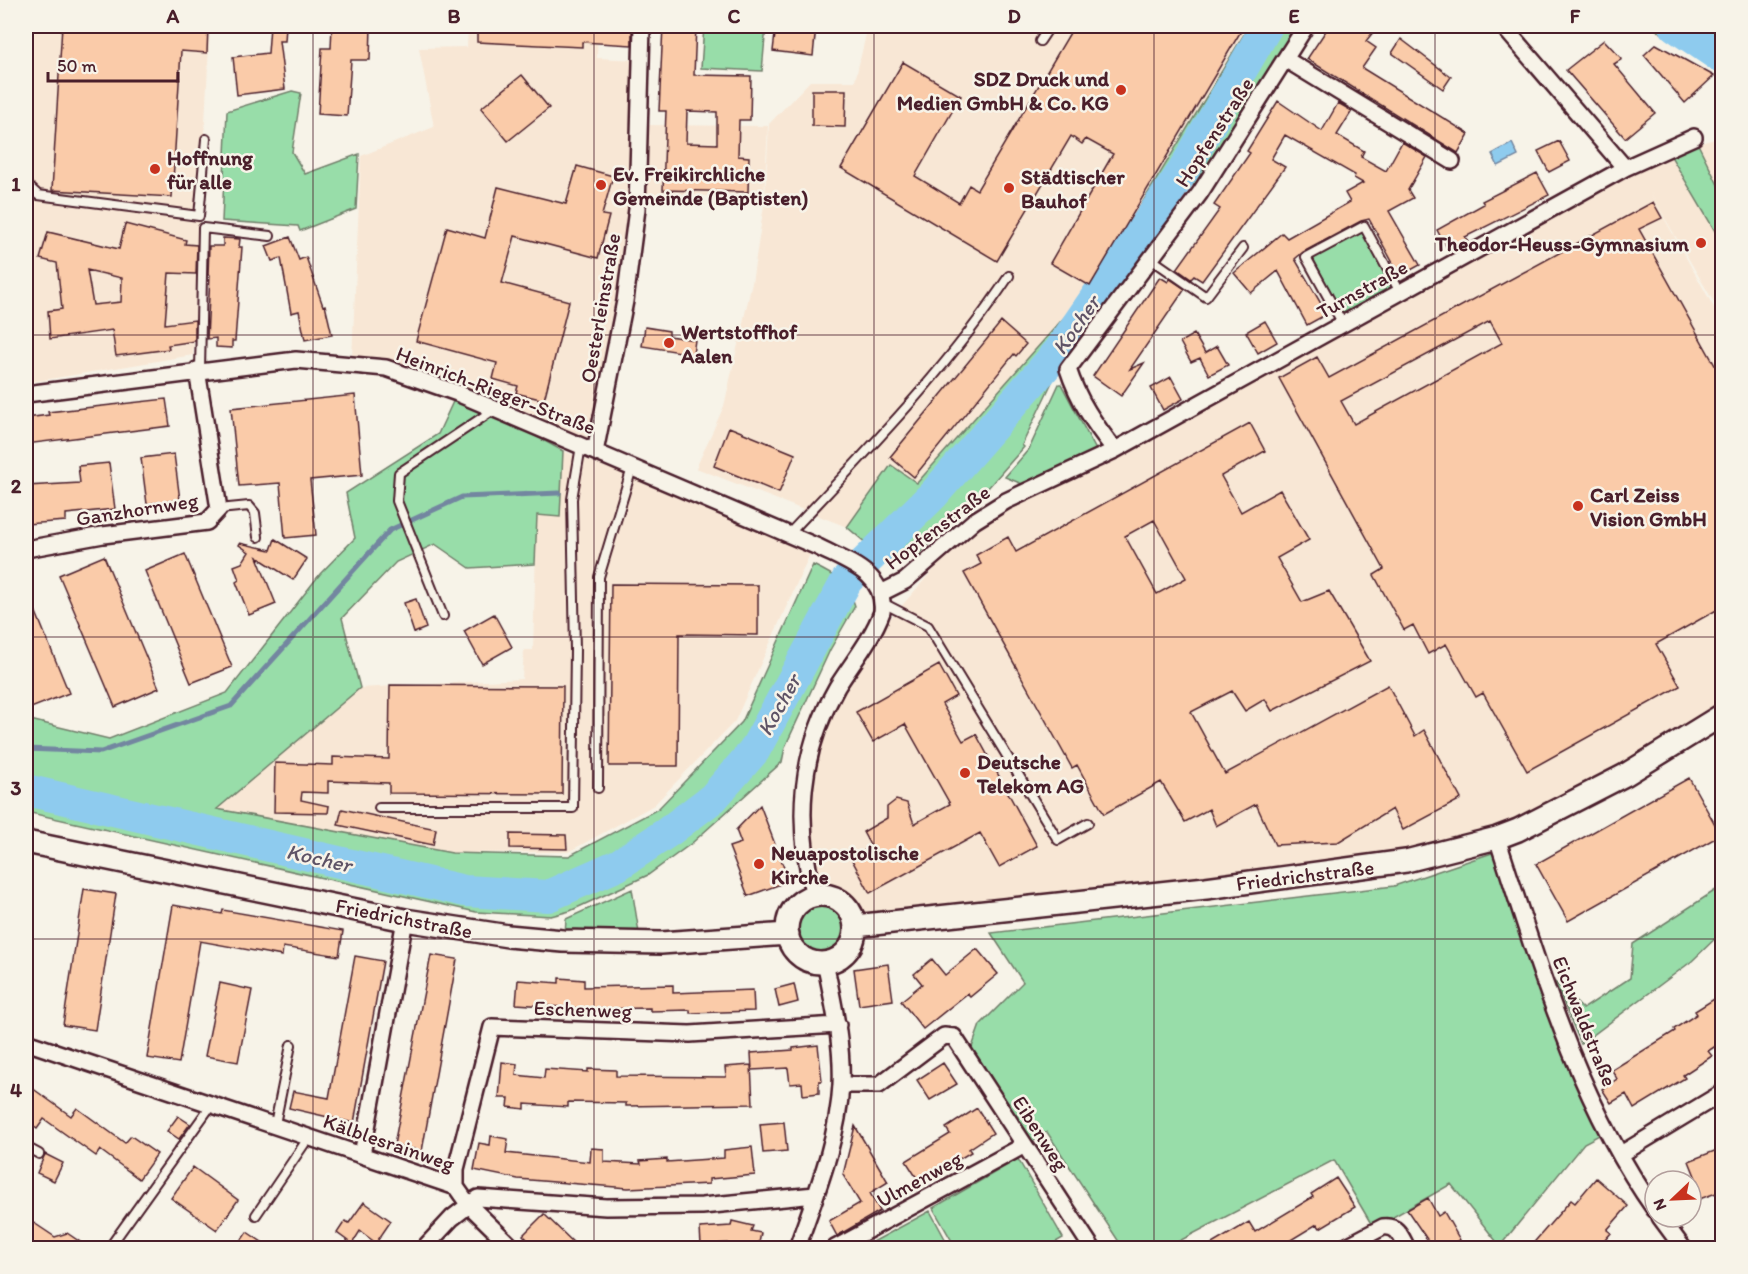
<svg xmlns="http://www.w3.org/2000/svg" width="1748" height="1274" viewBox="0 0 1748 1274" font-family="Itim,sans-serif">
  <rect width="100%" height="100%" fill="#f7f3e8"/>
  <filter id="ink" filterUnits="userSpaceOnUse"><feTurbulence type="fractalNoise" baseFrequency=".0167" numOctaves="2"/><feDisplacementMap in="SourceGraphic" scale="12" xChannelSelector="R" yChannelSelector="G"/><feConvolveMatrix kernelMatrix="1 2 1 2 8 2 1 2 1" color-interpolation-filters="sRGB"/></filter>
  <g filter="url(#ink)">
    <path fill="#f8e7d5" d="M26,26h184l-17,329 -167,28z
      M468,26h130l-1,32 41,2 -1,65 131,1 -4,72 -128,-4 -43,254 -241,-89 9,-203 73,-29 -15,-79 48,-1z
      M868,26h381l-157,260 -175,197 -26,-18 -44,62 -151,-59 28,-62 28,-123 13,-84 4,-75 41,-43h45z
      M1722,137v179l-73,-125 73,131v382l-159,104 -66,30 -642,88 -19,-27 -22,-3 -12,-91 35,-117 53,-69 58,-66 58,-52 245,-125 387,-206 59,-26z
      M563,451l251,94 -79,176 -81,84 -86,47 -116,1 -235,-44 143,-121 162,-9 2,-29h9l4,-135 23,2z"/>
    <path fill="#98dda9" stroke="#717e6a" stroke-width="1.5" d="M704,26h62l-4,45 -61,-3z
      M1249,26h47l-101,160 -23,-12 -46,73 -86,116 14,15 -32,67 2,2 -44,50 -20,14 -40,42 -33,8 -40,-34 44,-62 26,18 175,-197z
      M1650,26h72v44l-4,-2z
      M292,91l9,2 -9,59 13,22 54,-20 -3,55 -56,22 -2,-5 -76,-5 5,-110z
      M1697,142l25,51v50l-53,-90z
      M1362,232l30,56 -49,27 -30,-57z
      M1059,384h2l36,68 -70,34 -22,-9 24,-28z
      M457,393l106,58 -3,66 -23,-2 -2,49 -65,4 -35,-24 -39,18 -54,56 18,70 -143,121 235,44 117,3 89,-47 84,-87 71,-157c21,10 36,18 42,41l-25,44 -45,97 -3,15 -90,81 -44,32 -78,36 -19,5 -75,-4 -450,-100v-93l83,20 118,-46 93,-119 35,-36 -9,-45 92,-59z
      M1498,851l107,281 -21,11 -84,103 -49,-62 -58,33 -2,5 -18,5 -39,-67 -168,88h-43l-76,-116 -18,12 -59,-91 10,-28 43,-43 -32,-49 403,-47z
      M1722,886v46l-30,29 -111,83 -26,-62 28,27 47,-31 3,-34z
      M632,889l8,50 -75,-4 1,-16z
      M795 928a27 27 0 1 1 54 0a27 27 0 1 1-54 0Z
      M1018,1159l45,79 -18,10h-89l-23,-40z
      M930,1211l20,37h-88z"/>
    <path fill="#8ecbee" stroke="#7386a0" stroke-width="1.5" d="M1512,143l6,13 -20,10 -6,-12z"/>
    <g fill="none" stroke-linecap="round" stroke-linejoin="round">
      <path stroke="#7386a0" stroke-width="5" d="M26,749l75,3 130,-46 159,-176 72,-33 97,-4"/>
      <path stroke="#8ecbee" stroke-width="32" d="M1675,26l47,32
        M26,790l439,101 83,5 70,-31 50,-33 45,-34 41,-47 93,-171 87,-86 125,-143 124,-180 84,-145"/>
    </g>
    <path fill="#facba9" stroke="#4a1f2b" stroke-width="1.5" fill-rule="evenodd" d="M62,26h146l-1,27 -26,-2 -9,146 -120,-7z
      M270,26h16l-1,15h-6l6,48 -48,6 -4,-38 35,-4z
      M332,26h39l-1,34h-19l-4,56 -29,-2 4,-66h9z
      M477,26h155v19l-50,-3v5l-105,-5z
      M663,26h33l-2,49 57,1 -1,44h-11l-1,36 11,1 -1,35 -85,-2 3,-79h-7zM687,111l30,1v32l-31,-1z
      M776,26h40l-3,30 -40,-5z
      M1074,26h170l-154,260 -40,-23 63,-109 -27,-15 -4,5 -11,-8 -74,125 -156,-93 62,-106 58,34 -46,80 44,27 10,-18 8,5z
      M1329,26h49l-12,15 10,7 -14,20 107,66 -11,19 -151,-94z
      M1401,39l50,38 -8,12 -51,-36z
      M1604,40l18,19 -8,5 41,49 -30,25 -59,-68z
      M1656,44l58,32 -29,27 -41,-48z
      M522,75l27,33 -41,33 -27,-33z
      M812,90h34l-1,37 -33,-1z
      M1278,101l44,30 16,-28 14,8 -15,24 27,16 -3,6 25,14 16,-29 25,15 -19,33 5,8 -24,13 31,54 -20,11 -31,-57 -8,2 -58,31 -8,7 32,55 -20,11 -29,-54 -27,22 -17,-20 48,-40 5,5 63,-36 -5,-9 18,-10 -9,-5 1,-3 -70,-40 -14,24 14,8 -83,114 -8,-5 -3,3 -14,-10 43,-60 -6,-4 36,-52 -3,-2z
      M1559,141l11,20 -21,11 -11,-21z
      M577,166l36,10 -11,39 7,1 -11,42 -83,-22 -13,47 67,18 -25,99 -28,-7 2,-7 -25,-7 4,-16 -81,-22 31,-114 38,11 13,-51 68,17z
      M1537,173l12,22 -84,42 3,4 -19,11 -12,-22 47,-26 -2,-3z
      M1653,202l9,16 -23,11 83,149v229l-66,37 24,42 -153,85 -44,-78 -7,4 -30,-53 -18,10 -15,-29 -9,5 -30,-55 10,-6 -105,-191 38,-21 12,21zM1490,321l12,22 -148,81 -13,-23z
      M125,224l61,16 -1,4 12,1 -1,29 -27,-1 -4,51 30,-4v21l-27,4 1,4 -53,7 -4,-26 -62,9 -2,-28 14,-2 -5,-46 -17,-4 8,-27 71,17zM87,270l35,8 -1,24 -28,3z
      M290,237l9,23 7,-3 17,49 2,-1 7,30 -27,5 -6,-29 -8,2 -10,-55 -9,3 -6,-15z
      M223,238l17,1 -1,8h3l-7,94h-3v7l-16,-1v-9l-9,1 3,-64h-2l1,-29h14z
      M1160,277l8,5 2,-3 15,10 -55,80 14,-6 -23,33 -28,-20z
      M1265,321l12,21 -19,11 -12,-21z
      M1001,322l25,22 -10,12 -2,-2 -100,123 -24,-20z
      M645,327l24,4v5l26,4 -2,14 -51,-8z
      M1194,334l11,19 12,-7 11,19 -19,10 -9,-17 -9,4 -11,-20z
      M1171,377l12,22 -20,11 -12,-22z
      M355,395l7,80 -52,5 6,55 -31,3 -5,-55 -41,3 -8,-78z
      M166,399l4,27 -144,18v-26l23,-3 -1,-3z
      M1250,423l15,28 -44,25 20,36 39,-22 29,50 -32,18 25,44 27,-11 41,70 -98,50 -7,-12 -20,12 -13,-20 -41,21 34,62 163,-89 27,51 9,-6 37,69 -58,31 -11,-21 -54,33 -63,3 -19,-41 -40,22 -7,-17 -24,13 -24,-40 -57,32 -27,-49 -5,3 -108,-195 17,-9 -5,-9 32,-18 8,15zM1154,520l32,58 -29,16 -32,-58z
      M729,427l66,27 -16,39 -65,-27z
      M174,454l6,46 -33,4 -6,-46z
      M109,463l6,46 -49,5v7l-40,3v-38l54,-3 -2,-17z
      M275,539l32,20 -14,21 -36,-23 19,47 -27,11 -13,-33 3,-2 -5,-14 8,-3 7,-11 -10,-7 1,-2 31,7z
      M185,554l47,113 -41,16 -46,-112z
      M104,556l55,132 -44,19 -56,-132z
      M611,584l147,1v50l-79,-1 -1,132h-69z
      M26,588l43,105 -43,17z
      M416,599l10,29 -12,5 -10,-30z
      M494,614l18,33 -30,17 -18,-33z
      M939,665l17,31 -14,8 21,37 13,-7 61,112 -38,21 -19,-34 -110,60 -19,-35 20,-11 -8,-15 24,-14v-11l9,-7 11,3 7,21 36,-20 -45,-80 -32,18 -17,-30z
      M390,685l173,1 -1,108 -173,-1v-10l-61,-2v12l-26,-1 -1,8 28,6 -1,7 -54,-1 1,-49 58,2v-8l56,2z
      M1689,778l32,57 -153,86 -32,-57z
      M760,805l29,76 -41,15 -19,-49 12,-4 -5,-13z
      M342,809l94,20 -3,16 -95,-20z
      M510,834l56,1 1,14 -57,-1z
      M84,889l32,5 -21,136 -32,-5z
      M173,905l49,9 1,-4 120,21 -4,25 -56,-9 -1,9 -82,-15 -21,122 -32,-5z
      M977,949l21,25 -28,23 -2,-4 -45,36 -22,-28 21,-17 -8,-10 18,-15 13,16z
      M431,955l26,4 -35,192 -28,-6z
      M355,956l28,5 -29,162 -65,-15 4,-17 36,7z
      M888,964l5,36 -34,5 -5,-36z
      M559,978l25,2v7l89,-2v8l80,-3 1,21 -64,2v-3l-40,1v-3l-57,1 -77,-5 2,-24 41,3z
      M220,983l32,7 -14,72 -33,-6z
      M794,984l4,18 -19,5 -4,-18z
      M1722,994v48l-14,9 4,5 -29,19 2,3 -51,31 -8,-15 -15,9 -9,-14 15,-10 -5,-9 63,-39 -1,-2 23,-15 -2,-3z
      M818,1045l4,36h-3v12l-16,2 -1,-12 -12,1 -2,-16 -36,2 -1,-17 42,-3v-2z
      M502,1062l15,2 -1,11 28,3 1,-9 43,3v-3l28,1v6l110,1 -1,-10 26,-2 2,39 -127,2v-3l-58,-1v5l-43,-3v5l-17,-2 1,-9h-10z
      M943,1063l14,21 -27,16 -13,-20z
      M32,1088l39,28 6,-8 48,35 6,-7 26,18 -18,25 -39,-29 -4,6 -52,-37 -7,10 -11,-8v-24z
      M977,1108l16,25 -24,16 2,3 -51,31 -14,-22 44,-27 -4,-6z
      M178,1116l12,8 -11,15 -12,-8z
      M784,1122l3,29 -24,2 -3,-29z
      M855,1126l33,56 -18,11 10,18 -43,25 -8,-15 31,-18 -17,-28z
      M491,1136l17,3 -2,14 84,9 1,-14 13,1v13l37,2 -1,-3 27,-2v3l57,-4v-8l28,-3 3,28 -46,4v5l-81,4 -110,-9 -44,-9 5,-27 11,2z
      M1722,1148v43l-31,11v-18l6,-3 -8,-20z
      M45,1154l18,9 -9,18 -17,-8z
      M193,1167l45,33 -21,30 -46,-32z
      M1336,1178l19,29 -35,21 -3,-4 -28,17 4,7h-88l44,-26 6,10 58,-35 -2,-3z
      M1596,1178l32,28 -21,24 4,3 -13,15h-69l42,-48 4,3z
      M1428,1198l10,18 6,-4 16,28 -14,8h-13l-26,-38z
      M364,1202l27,19 -15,22 -16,-12 -8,13 -15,-11 8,-12 4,2z
      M544,1214l35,34h-43l-13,-13z
      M732,1221l21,5 -2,5 10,2 -3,15h-32l1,-5 -26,2 -1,-17 31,-2z
      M34,1223l21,14 12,-4 22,15h-63v-22z
      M247,1232l24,16h-35z"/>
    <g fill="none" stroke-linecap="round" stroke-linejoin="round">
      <g stroke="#4a1f2b" stroke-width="12">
        <path id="lane" d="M1040,41l10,-15
          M26,184l12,11 161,21 7,-77
          M1150,258l56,39 37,-49
          M1343,324l-37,-67 58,-31 36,66
          M200,370l3,-142 67,8
          M219,509l30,-3 6,7 3,24
          M789,534c77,-82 157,-163 220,-258
          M883,603l45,23 130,214 30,-17
          M443,616l-46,-115 2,-28 96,-64
          M598,788l1,-211 33,-109
          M379,808h194l2,-158 -3,-151 9,-53
          M275,1124l16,-79
          M26,1147l13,7
          M256,1215l53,-78
          M109,1248l103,-144"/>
      </g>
      <g stroke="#4a1f2b" stroke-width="20">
        <path id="street" d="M1503,26l122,142
          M1285,59l167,102
          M26,394l270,-34 90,8 71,25 361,154c29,15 68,26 64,65 -10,27 -30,51 -45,75 -38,67 -42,136 -23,209
          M1115,450c-20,-25 -37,-50 -47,-81l132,-176 106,-167
          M595,452l30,-151 12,-92 5,-183
          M26,549l77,-14 104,-13 12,-13 -22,-139
          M881,593l24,-12 69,-60 32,-20 109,-51 510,-282 69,-31
          M1497,838c42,128 80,262 158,372
          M26,1042l430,145 12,17 45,44
          M841,1085h38l65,-49 10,1 138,211
          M1621,1154l101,-61
          M362,1155l43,-235
          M456,1187v-18l36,-142 198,7 148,-9
          M1660,1217l23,31
          M424,1248l28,-30 26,-20 128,9 96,-1 113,-11
          M797,1248c18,-52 41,-107 44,-163 2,-41 -8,-83 -16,-123
          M835,1248l188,-102
          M1343,1248l40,-21c15,-2 18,10 24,21"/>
      </g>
      <g stroke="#4a1f2b" stroke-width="26">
        <path id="secondary" d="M26,842l379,78 103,16 55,5 98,2 127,-9
          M787 929a34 34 0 1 1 68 0a34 34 0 1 1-68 0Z
          M855,926l351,-38 200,-27 91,-23 21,-8 107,-55 97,-60"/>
      </g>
      <use href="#lane" stroke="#f7f3e8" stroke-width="8"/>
      <use href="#street" stroke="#f7f3e8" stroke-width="15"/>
      <use href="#secondary" stroke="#f7f3e8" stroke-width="21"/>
    </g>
  </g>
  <path fill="none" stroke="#4a1f2b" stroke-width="1.5" stroke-opacity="0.55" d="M313,26v1222M594,26v1222M874,26v1222M1154,26v1222M1435,26v1222M26,335h1696M26,637h1696M26,939h1696"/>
  <g fill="#c8321e" stroke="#f7f3e8" stroke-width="2">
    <circle cx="1121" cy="90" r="6"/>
    <circle cx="155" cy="169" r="6"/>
    <circle cx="601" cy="185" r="6"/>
    <circle cx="1009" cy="188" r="6"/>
    <circle cx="1701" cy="243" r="6"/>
    <circle cx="669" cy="343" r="6"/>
    <circle cx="1578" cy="506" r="6"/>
    <circle cx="965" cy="773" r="6"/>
    <circle cx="759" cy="864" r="6"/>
  </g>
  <g text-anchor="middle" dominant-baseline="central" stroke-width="5" stroke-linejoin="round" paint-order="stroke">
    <g font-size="21" font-weight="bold" fill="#4a1f2b" stroke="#f7f3e8" text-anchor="start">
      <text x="1109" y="78" text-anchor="end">SDZ Druck und<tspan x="1109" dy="24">Medien GmbH &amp; Co. KG</tspan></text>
      <text x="167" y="157">Hoffnung<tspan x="167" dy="24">für alle</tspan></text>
      <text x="613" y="173">Ev. Freikirchliche<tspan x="613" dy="24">Gemeinde (Baptisten)</tspan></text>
      <text x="1021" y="176">Städtischer<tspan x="1021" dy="24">Bauhof</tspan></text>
      <text x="1689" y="243" text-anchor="end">Theodor-Heuss-Gymnasium</text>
      <text x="681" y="331">Wertstoffhof<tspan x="681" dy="24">Aalen</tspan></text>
      <text x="1590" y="494">Carl Zeiss<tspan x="1590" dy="24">Vision GmbH</tspan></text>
      <text x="977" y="761">Deutsche<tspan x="977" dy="24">Telekom AG</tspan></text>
      <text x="771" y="852">Neuapostolische<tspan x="771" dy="24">Kirche</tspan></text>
    </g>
    <g font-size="21" fill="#4a1f2b" stroke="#f7f3e8">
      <text transform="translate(1214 132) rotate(-57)">Hopfenstraße</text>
      <text transform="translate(1362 289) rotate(-29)">Turnstraße</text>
      <text transform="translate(600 308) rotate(-80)">Oesterleinstraße</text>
      <text transform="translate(496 390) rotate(21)">Heinrich-Rieger-Straße</text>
      <text transform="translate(137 509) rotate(-9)">Ganzhornweg</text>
      <text transform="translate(937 527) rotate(-37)">Hopfenstraße</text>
      <text transform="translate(1305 875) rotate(-7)">Friedrichstraße</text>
      <text transform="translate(404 918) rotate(11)">Friedrichstraße</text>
      <text transform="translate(583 1009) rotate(2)">Eschenweg</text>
      <text transform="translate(1585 1021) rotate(68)">Eichwaldstraße</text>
      <text transform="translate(1041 1133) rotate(57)">Eibenweg</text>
      <text transform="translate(389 1142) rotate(19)">Kälblesrainweg</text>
      <text transform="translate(919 1179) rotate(-29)">Ulmenweg</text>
    </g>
    <g font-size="22" font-style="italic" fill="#5e5366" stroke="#f7f3e8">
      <text transform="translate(1076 325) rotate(-55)">Kocher</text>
      <text transform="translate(779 705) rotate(-61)">Kocher</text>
      <text transform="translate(319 858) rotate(13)">Kocher</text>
    </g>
  </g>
  <rect width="1748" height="1274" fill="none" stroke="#f7f3e8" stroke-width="66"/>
  <g transform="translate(1673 1199) rotate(247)"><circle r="28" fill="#f7f3e8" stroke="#b29e9c" stroke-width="1.5"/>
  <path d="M0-4.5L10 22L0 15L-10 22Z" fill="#c8321e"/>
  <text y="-9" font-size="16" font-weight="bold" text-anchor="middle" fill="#4a1f2b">N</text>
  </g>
  <path d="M48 72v9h130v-9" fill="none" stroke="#4a1f2b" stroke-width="3"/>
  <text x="57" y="72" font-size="18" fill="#4a1f2b" stroke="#f7f3e8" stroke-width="4.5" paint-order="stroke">50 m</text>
  <rect x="33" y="33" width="1682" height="1208" fill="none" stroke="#4a1f2b" stroke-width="2"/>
  <g font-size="20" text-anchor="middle" font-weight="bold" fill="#4a1f2b">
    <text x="173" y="23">A</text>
    <text x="454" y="23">B</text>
    <text x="734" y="23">C</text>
    <text x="1014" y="23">D</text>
    <text x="1294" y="23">E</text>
    <text x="1575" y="23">F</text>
    <text x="16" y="191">1</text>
    <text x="16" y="493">2</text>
    <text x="16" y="795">3</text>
    <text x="16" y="1097">4</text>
  </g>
</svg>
